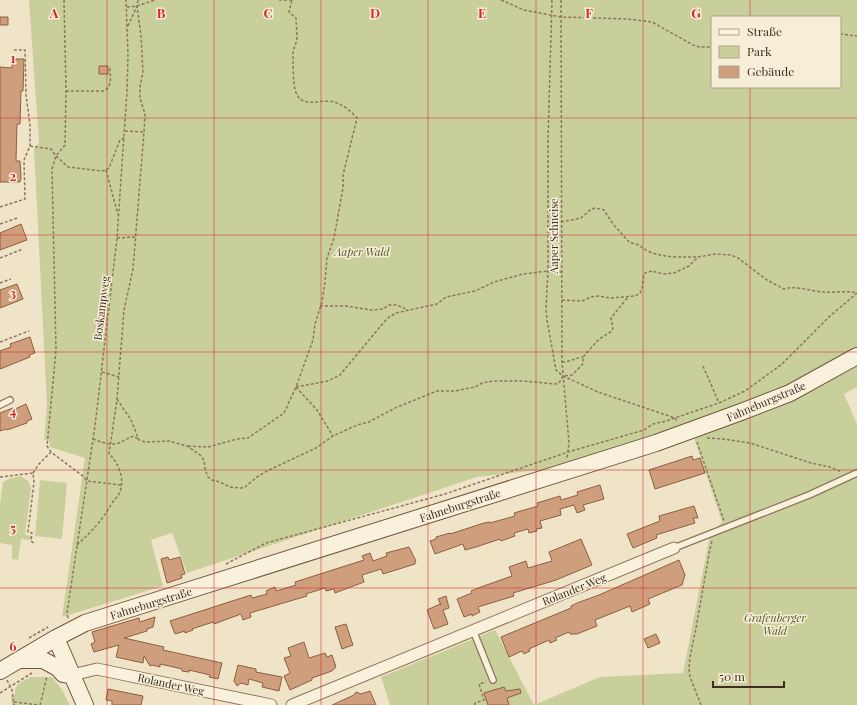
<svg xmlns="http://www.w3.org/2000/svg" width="857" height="705" viewBox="0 0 857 705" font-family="'Playfair Display',serif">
  <rect width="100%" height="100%" fill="#f0e4c8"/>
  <path fill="#c9cf9b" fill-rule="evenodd" d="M29,0h828v351l-69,39 -216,76 -95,11 -290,96 -15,-40 -21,7 12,46 -101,31 23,-159 -35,-11 -1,-6 -5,-1 3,-36 -13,-255 5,-6zM712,17h128v70h-128z
    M857,362v25l-13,7 13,30v281h-467l-9,-28 114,-47 39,75 66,-28 83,-4 27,-138 12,-13 -28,-84 10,-6z
    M21,476l7,5 3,7 -6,47 6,1v4l-10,-1 -3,21 -6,-1v-14l-12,-2v-38l3,-23 8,-4z
    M40,480l27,3 -5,56 -27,-3z
    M31,677h21l10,13 8,15h-58l-1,-9 4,-1c-1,-12 7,-13 16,-18z"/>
  <path fill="#cf9f7d" stroke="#8d5f41" d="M0,17h8v8h-8z
    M15,59h9l-1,32h-2l-1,33h-3l-1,37h4l1,17 -1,4h-20v-115l12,1v-4h3z
    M99,66h9v8h-9z
    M21,224l6,16 -27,10v-17z
    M17,284l6,15 -23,9v-18z
    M30,337l5,16 -6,2 1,2 -30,12v-18l11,-4 -1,-3z
    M26,404l6,15 -5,2v2l-20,7 -1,-1 -6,2v-18l13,-5 2,1z
    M692,456l1,4 7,-2 5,15 -50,16 -6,-19z
    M600,485l4,14 -21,6 2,5 -8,3 -3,-8 -14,4 1,6 -21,6 2,7 -6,1 1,2 -8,2 -1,-4 -14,4 1,3 -14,5 -1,-2 -24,8 -11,3 -2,-6 -28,10 -5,-13 6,-2v-2l14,-4v1l34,-11 6,-1v1l25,-7 -1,-3 24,-7 -1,-3 23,-7 1,4 17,-5 -1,-3z
    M694,506l4,12h-5l2,5 -39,12 1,3 -24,10 -6,-14 33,-13 -1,-5z
    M581,539l11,26 -36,15 -43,13 1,3 -36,11 2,5 -8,4v-2l-8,3 -7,-18 15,-6 -1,-2 10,-4 31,-11 -3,-9 17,-6 2,7 24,-7 -3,-9z
    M409,547l7,14h-1v3l-32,10 -2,-5 -19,6 2,7 -29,11 -1,-4 -8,2 -1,-3 -19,6 1,2 -57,17 1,4 -8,3 -2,-6 -27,10 -1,-2 -21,7 1,1 -8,3v-2l-10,3 -5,-13 81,-26 1,3 15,-4 -1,-3 9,-4 1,4 20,-6 -1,-3 69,-22 -2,-4 8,-3 3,8 14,-5 -1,-3z
    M168,557l1,3 11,-3 5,17 -4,1 1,3 -15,5 -6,-24z
    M679,560l6,15 -3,10 -34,14 2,5 -18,8 -2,-6 -35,14 2,6 -20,8h-7l-1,-2 -14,6 2,2 -7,3 -1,-3 -20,9 1,2 -6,3 -2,-3 -13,6 -8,-20 70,-29v-2l6,-3 22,-8z
    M446,596l3,12 -6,2 5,14 -14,5 -7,-19 13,-6 1,1 -3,-6z
    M155,617l-2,10 -6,2v2l-23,7 40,9 -1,3 59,13 -4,16 -9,-2 1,-2 -21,-5v2l-7,-1v-2l-22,-5v3l-8,-2 -2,1 -6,-10 -1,7 -27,-6 3,-12 -25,7 -3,-8 4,-2 -3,-10 47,-14 1,4z
    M346,624l7,21 -11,4 -7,-22z
    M656,634l4,9 -12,5 -4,-9z
    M304,642l5,16 16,-5 2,4 5,-2 4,12 -4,4 -20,7v2l-22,10 -6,-14 6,-3 -6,-15 7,-2 -3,-8z
    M238,665l18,4v3l26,5 -3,14 -17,-4 1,-4 -14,-4 -1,6 -7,-2 -4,3 -3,-5z
    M504,687l2,4 14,-2 1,4 -14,5 2,7h-21l-4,-12z
    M108,689l35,7 -2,9h-29v-4l-6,-1z
    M370,691l6,14h-44l22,-10 2,-3 5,2z"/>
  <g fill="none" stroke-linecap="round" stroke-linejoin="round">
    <g stroke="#8d765c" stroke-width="8">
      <path id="lane" d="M0,405l10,-5
        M674,548l135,-53 48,-22
        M473,630l20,50"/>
    </g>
    <g stroke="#8d765c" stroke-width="13">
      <path id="street" d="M72,675l25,-6 174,36
        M292,705l382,-157"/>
    </g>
    <g stroke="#6f573f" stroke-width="18">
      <path id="secondary" d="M56,638l29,67
        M20,660h23l15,8 5,6 9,1
        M0,671l56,-33 29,-15 571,-180 85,-31 49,-19 67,-37"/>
    </g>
    <path stroke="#8d765c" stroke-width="1.5" stroke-dasharray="3 2" stroke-linecap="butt" d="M64,0l2,91 -1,54 -9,11 -4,13 4,181 -9,96 4,6 33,25 3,4 34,4
      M279,0h14
      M501,0l23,10 37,7 66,2 25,3 41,23 6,2h13
      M552,0l-4,139v132l-2,37 1,12 9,50 7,6 35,16 77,26 2,3
      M561,0l1,362 7,81 -2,15
      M127,7l10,-1 18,-6
      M128,26l9,-20
      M840,34l17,2
      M66,91h38c9,-5 6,-16 6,-25
      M125,131l19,1
      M30,146l21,3 5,7 12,11 34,4 4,-1 3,-2 11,-28 4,-2
      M106,170l12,45
      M0,207l25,-8 -1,-39 6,-14v-21l-4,-30 -1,-45h-11
      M561,222l20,-4 9,-8 5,-2 9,2 9,14 17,19c11,1 11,5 20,9 15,6 32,5 48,5
      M0,224l17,-6
      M117,238l18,-1
      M0,258l23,-9
      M0,283l11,-4
      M562,300l20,1 9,-4 7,-1 13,2 24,-2 5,-3 2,-4 2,-15 3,-2 5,-1 11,3 11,-1 15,-7 9,-9 17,-3 16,1 7,3 29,22 17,9c13,-4 28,3 41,3 10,1 22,-2 32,1
      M320,306h26l25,4 12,-1 6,-4h8l11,5
      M0,342l29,-11
      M562,362c8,0 13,-4 21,-5
      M703,366l16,37
      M102,372l17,5
      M296,387l32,-6 12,-6 44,-53 5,-5 7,-4 41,-9 9,-7 29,-6 19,-9 29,-8 25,-3 13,1
      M296,387l21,23 16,26
      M117,399l14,21 8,20 6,2 24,-1 18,5 13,9 4,5 1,9 3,8 4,3 8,2 10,5 11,1 4,-1 12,-10 12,-7 47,-22 17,-12 24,-11 12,-3 26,-14 42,-17h18l20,-4 7,-4 12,-2h29l32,3 4,-1 4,-7 9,-1 11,-11v-7l16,-18 13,-8 1,-3 -2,-10 17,-21
      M707,438l16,1 27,4 61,20 19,4 12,5
      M93,439c8,3 18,7 26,4 5,-2 9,-5 15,-7l5,4
      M697,442l27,79
      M188,446l20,1 29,-8 11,-1 36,-25 12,-26 17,-47 2,-16 7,-22 3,-20 2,-24 7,-20 9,-50v-13l14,-57c-6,-7 -15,-14 -23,-16 -14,-4 -34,9 -39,-13 -2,-7 -2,-30 -2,-37 1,-5 4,-10 4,-15 0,-6 -1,-13 -1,-19l-7,-6 3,-12
      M33,473l6,-9 12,-12
      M0,477l33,-4 1,9 -6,50 4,1 -1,8 3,2
      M77,545c15,-14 25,-24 35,-42 2,-3 4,-5 6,-7 8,-14 2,-32 -9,-42l8,-55 7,-89 9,-41 11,-137 1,-18 -5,-16v-12l3,-13 -2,-37 -4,-30 1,-6
      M226,564l40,-21 179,-49 123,-42 76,-22 9,-6 13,-3 53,-18 26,-12 37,-27 48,-48 27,-23
      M68,618l-1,-5 28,-187 22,-188 10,-147 1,-36 -2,-55
      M29,638l19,-11
      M7,680l5,10 2,15
      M0,693l32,-20
      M14,702l25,3
      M40,705l7,-29
      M475,705v-2l9,-3 -5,-16 7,-2
      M701,705l-11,-28 -1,-9 1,-11 6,-29 14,-79 2,-8"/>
    <use href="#lane" stroke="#faf1dc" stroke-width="5.5"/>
    <use href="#street" stroke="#faf1dc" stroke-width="11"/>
    <use href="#secondary" stroke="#faf1dc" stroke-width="16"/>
  </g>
  <path fill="none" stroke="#d62828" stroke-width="1" stroke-opacity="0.55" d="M107,0v705M214,0v705M321,0v705M428,0v705M536,0v705M643,0v705M750,0v17M750,87v618M0,118h857M0,235h857M0,352h857M0,470h857M0,588h857"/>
  <g text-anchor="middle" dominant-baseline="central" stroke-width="3" stroke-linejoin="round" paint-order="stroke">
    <g font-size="11" fill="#3d2e20" stroke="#f7eed8">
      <text transform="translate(553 236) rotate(-90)">Aaper Schneise</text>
      <text transform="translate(101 308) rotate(-83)">Boskampweg</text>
      <text transform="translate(766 401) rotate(-23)">Fahneburgstraße</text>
      <text transform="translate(460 505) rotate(-18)">Fahneburgstraße</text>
      <text transform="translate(574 589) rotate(-22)">Rolander Weg</text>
      <text transform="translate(151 603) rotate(-17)">Fahneburgstraße</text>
      <text transform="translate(171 684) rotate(12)">Rolander Weg</text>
    </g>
    <g font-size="11" font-style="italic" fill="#4d5a26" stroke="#f7eed8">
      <text x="362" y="251">Aaper Wald</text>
      <text x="775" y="617">Grafenberger<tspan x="775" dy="13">Wald</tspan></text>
    </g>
  </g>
  <g font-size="13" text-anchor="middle" font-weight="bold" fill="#d62828" stroke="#f7eed8" stroke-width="3" stroke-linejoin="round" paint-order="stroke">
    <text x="54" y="18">A</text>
    <text x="161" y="18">B</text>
    <text x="268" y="18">C</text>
    <text x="375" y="18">D</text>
    <text x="482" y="18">E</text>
    <text x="589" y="18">F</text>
    <text x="696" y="18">G</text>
    <text x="13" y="63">1</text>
    <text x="13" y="181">2</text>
    <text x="13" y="298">3</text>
    <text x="13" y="416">4</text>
    <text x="13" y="533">5</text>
    <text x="13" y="651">6</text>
  </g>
  <rect x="711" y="16" width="130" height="72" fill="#f7eed8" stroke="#ada18e"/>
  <rect x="719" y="29" width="20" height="6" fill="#faf1dc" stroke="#ada18e"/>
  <text x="747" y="36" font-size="12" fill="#3d2e20">Straße</text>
  <rect x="719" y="46" width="20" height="12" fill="#c9cf9b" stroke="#ada18e"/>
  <text x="747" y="56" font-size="12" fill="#3d2e20">Park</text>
  <rect x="719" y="66" width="20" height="12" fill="#cf9f7d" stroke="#ada18e"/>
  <text x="747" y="76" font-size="12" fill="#3d2e20">Gebäude</text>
  <path d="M713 681v6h71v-6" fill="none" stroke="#3d2e20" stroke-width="2"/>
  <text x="719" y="681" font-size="12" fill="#3d2e20" stroke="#f7eed8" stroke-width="3" paint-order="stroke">50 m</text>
</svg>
